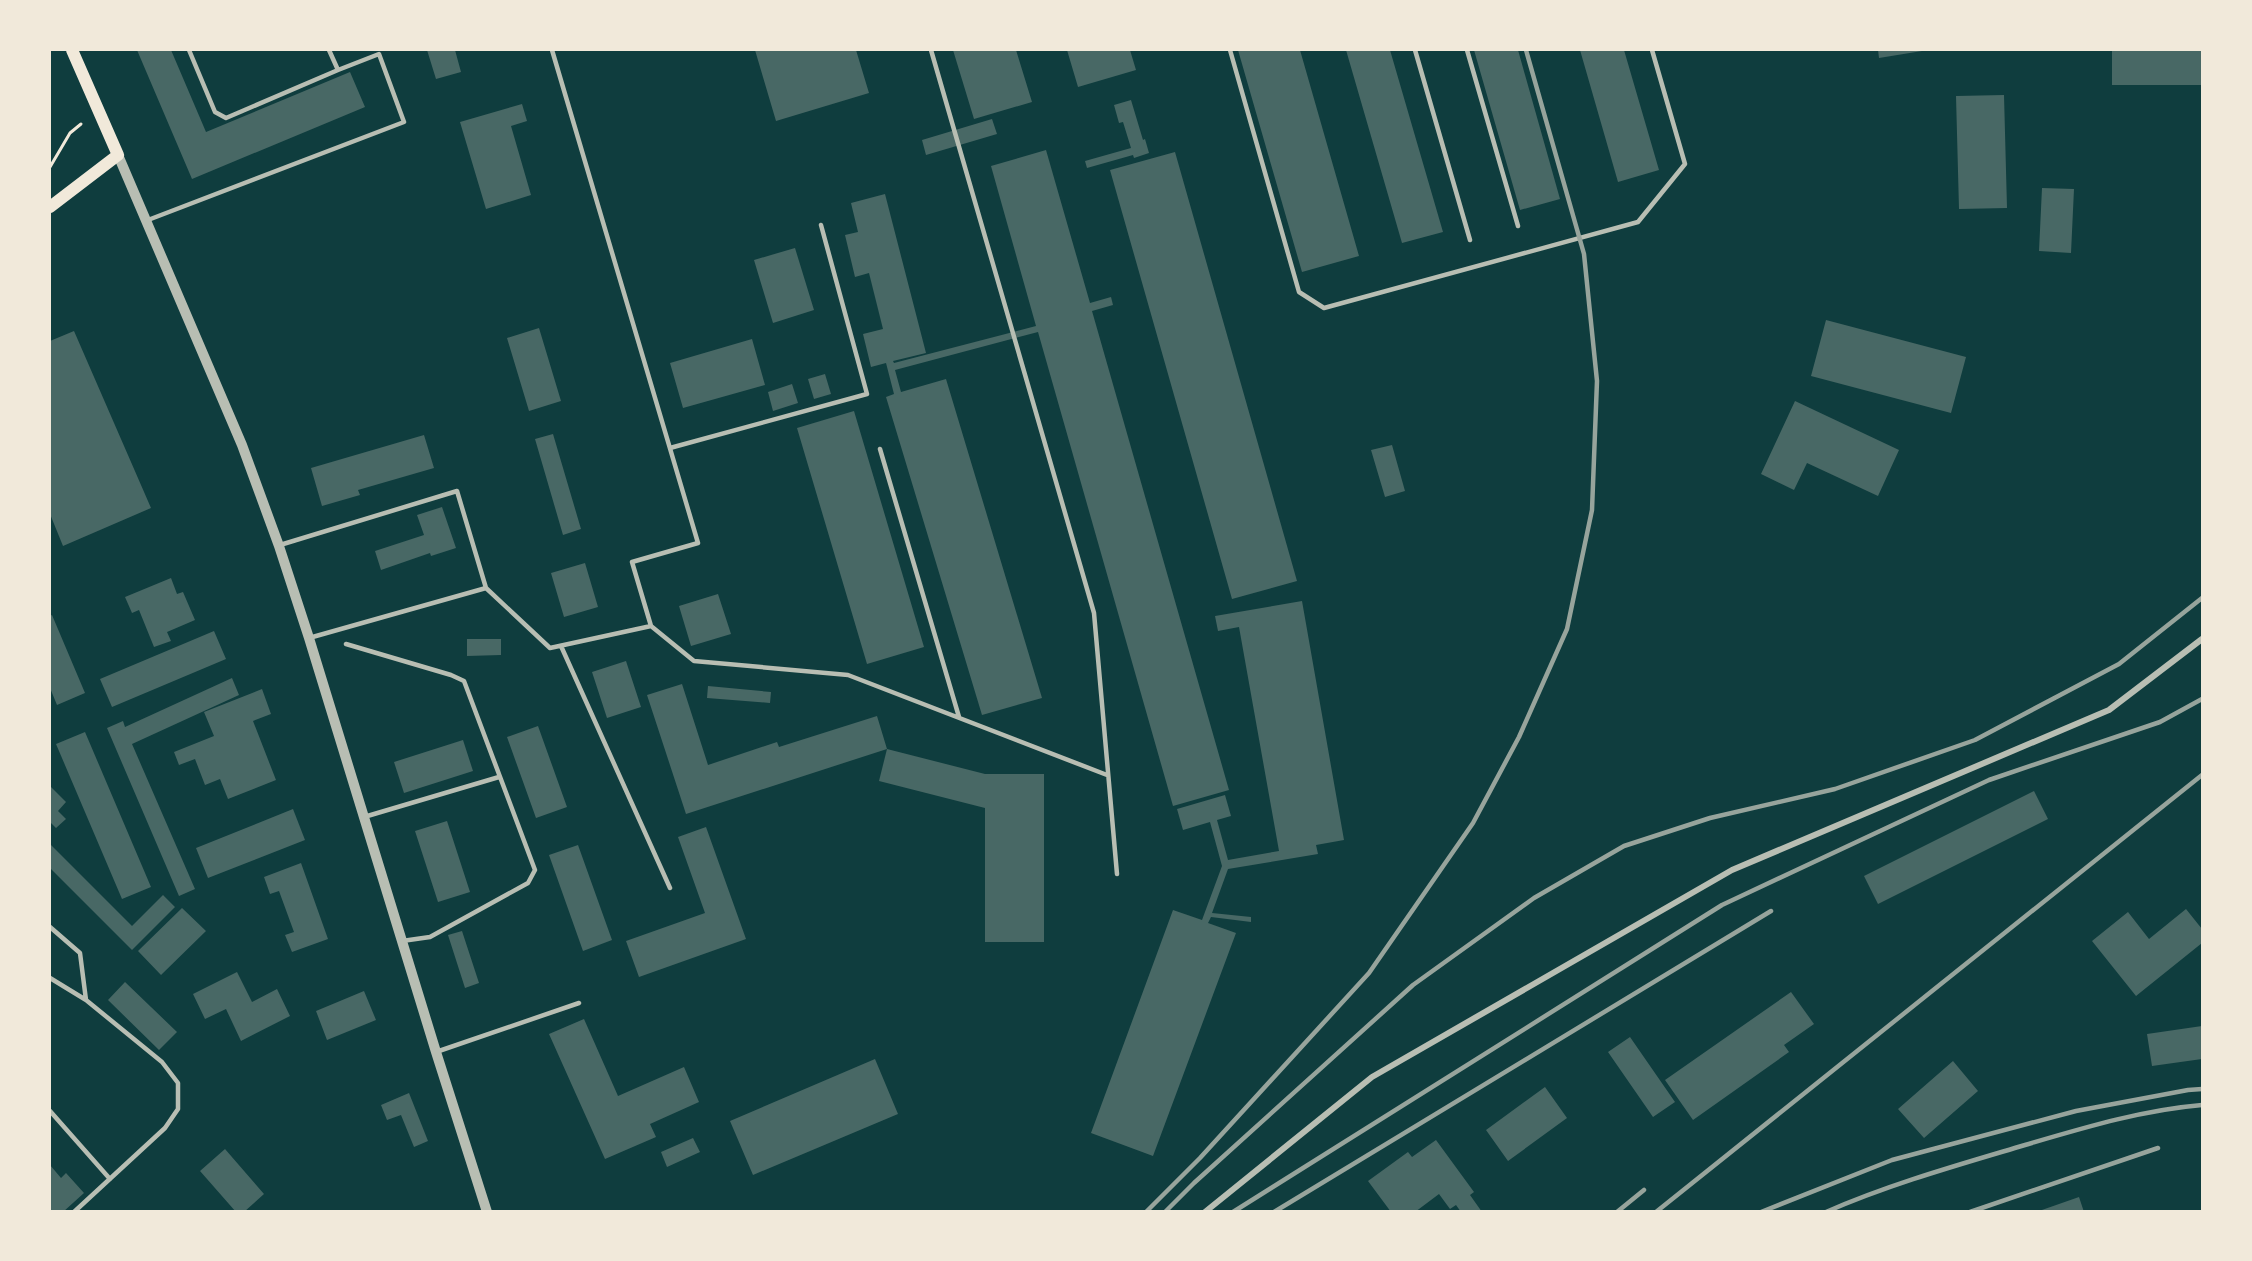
<svg xmlns="http://www.w3.org/2000/svg" width="2252" height="1261" viewBox="0 0 2252 1261" font-family="Raleway,sans-serif">
  <rect width="100%" height="100%" fill="#0f3d3e"/>
  <path fill="#486865" d="M137,50h34l35,82 144,-60 15,35 -173,72z
    M427,50h28l6,22 -25,7z
    M755,50h101l13,43 -93,28z
    M953,50h63l16,52 -58,17z
    M1067,50h63l6,20 -58,17z
    M1238,50h62l59,206 -57,16z
    M1346,50h44l53,182 -41,11z
    M1474,50h44l42,149 -40,11z
    M1580,50h44l35,120 -41,12z
    M1878,50h44v1l-43,7z
    M2112,50h90v35h-90z
    M2004,95l3,113 -48,1 -3,-113z
    M1131,100l12,40 2,-1 4,14 -15,5 -1,-3 -46,13 -2,-7 46,-13 -8,-26 -4,1 -5,-18z
    M522,104l5,17 -16,5 20,69 -45,14 -26,-87z
    M992,119l5,15 -71,21 -4,-15z
    M1046,150l44,153 21,-6 2,8 -21,6 137,479 -56,16 -135,-474 -143,38 6,22 45,-13 96,319 -60,17 -96,-318 8,-3 -8,-31 -15,4 -8,-33 20,-5 -14,-56 -14,4 -10,-42 13,-3 -7,-29 34,-9 41,159 -33,8 1,2 142,-37 -45,-160z
    M1175,152l122,429 -65,18 -122,-429z
    M2042,188l32,1 -3,64 -32,-2z
    M795,248l19,62 -41,13 -19,-63z
    M1826,320l140,37 -15,56 -140,-37z
    M539,328l22,73 -32,10 -22,-73z
    M74,331l77,177 -88,38 -13,-32v-173z
    M752,339l13,46 -82,23 -13,-45z
    M825,374l6,20 -17,5 -6,-20z
    M792,384l6,19 -25,8 -5,-19z
    M1795,401l104,49 -21,46 -71,-33 -13,27 -33,-16z
    M854,411l70,236 -57,17 -70,-236z
    M553,434l28,95 -18,6 -28,-96z
    M424,435l10,33 -76,22 2,5 -38,11 -11,-38z
    M1392,445l13,46 -20,6 -14,-47z
    M442,507l14,41 -25,8 -1,-3 -49,17 -6,-19 49,-16 -7,-20z
    M585,563l13,44 -34,10 -13,-44z
    M171,578l6,16 6,-2 12,28 -28,12 4,9 -17,6 -15,-37 -7,3 -7,-16z
    M718,594l13,40 -40,12 -12,-40z
    M1302,601l42,239 -28,5 2,9 -90,15 -16,44 39,4v5l-40,-5 -3,6 28,10 -83,223 -62,-23 82,-223 29,10 20,-54 -12,-44 -27,8 -6,-21 48,-14 6,21 -14,4 11,40 51,-9 -40,-224 -21,4 -3,-15z
    M52,615l33,78 -28,12 -7,-17v-72z
    M214,631l12,28 -114,48 -12,-28z
    M467,639h34v16l-34,1z
    M626,661l15,46 -34,11 -15,-46z
    M232,678l7,17 -107,49 63,145 -16,7 -72,-168 16,-7 2,6z
    M682,684l26,81 69,-23 2,5 98,-31 10,33 -201,65 -39,-119z
    M708,686l63,6 -1,11 -63,-5z
    M262,689l9,25 -18,7 23,59 -48,19 -8,-20 -15,6 -10,-26 -16,6 -5,-13 40,-16 -10,-24z
    M538,726l29,81 -31,11 -29,-81z
    M85,732l66,155 -29,12 -66,-155z
    M463,740l10,31 -69,22 -10,-31z
    M887,749l98,25h59v168h-59v-134l-106,-27z
    M50,786l16,16 -8,9 8,8 -10,9 -6,-6z
    M2034,791l14,28 -170,85 -14,-28z
    M293,809l12,31 -97,38 -12,-30z
    M447,821l23,71 -32,10 -23,-71z
    M706,827l40,112 -107,38 -13,-36 79,-28 -27,-76z
    M50,844l82,82 31,-31 12,12 -43,43 -82,-82z
    M578,845l34,95 -29,11 -34,-96z
    M301,863l27,76 -36,13 -7,-17 9,-3 -15,-41 -9,3 -6,-17z
    M182,908l24,23 -45,44 -23,-24z
    M2186,909l16,20v14l-66,53 -44,-55 36,-29 21,27z
    M462,931l17,52 -14,5 -17,-53z
    M237,972l15,30 25,-13 13,27 -49,25 -15,-32 -21,10 -12,-25z
    M125,982l52,50 -18,18 -51,-50z
    M364,991l12,29 -49,20 -11,-29z
    M1791,992l23,32 -30,21 5,7 -96,68 -28,-40z
    M584,1019l34,77 66,-29 15,35 -49,22 6,13 -51,22 -56,-125z
    M2202,1026v33l-50,7 -5,-32z
    M1630,1037l45,65 -22,15 -45,-65z
    M875,1059l23,55 -145,61 -23,-54z
    M1953,1061l25,30 -54,47 -26,-29z
    M1545,1087l22,31 -59,43 -22,-31z
    M409,1093l19,48 -14,6 -13,-32 -14,5 -6,-15z
    M693,1138l7,14 -33,15 -6,-15z
    M1436,1140l38,52 -4,3 12,17h-21l-5,-7 -6,4 -11,-15 -24,18h-24l-23,-31 40,-29 4,5z
    M225,1149l39,45 -20,18h-8l-36,-41z
    M50,1165l11,13 5,-5 18,20 -21,19h-13z
    M2079,1197l5,15h-45v-1z"/>
  <g fill="none" stroke-linecap="round" stroke-linejoin="round">
    <path stroke="#f1e9da" stroke-width="3" d="M50,167l20,-34 11,-9"/>
    <path stroke="#b8beb3" stroke-width="4.5" d="M329,50l9,20
      M552,50l146,493 -66,19 19,64
      M931,50l163,563 23,261
      M1230,50l69,242 25,16 314,-86 47,-58 -33,-114
      M1415,50l55,190
      M1467,50l51,176
      M148,220l256,-98 -25,-68 -41,16 -112,48 -11,-6 -26,-62
      M670,448l197,-54 -46,-169
      M880,449l79,268
      M280,545l177,-54 29,97
      M309,638l177,-50 64,60 101,-22 43,35 154,14 259,100
      M346,644l105,31 13,6 71,189 -7,13 -98,54 -28,4
      M561,646l109,242
      M364,817l135,-40
      M50,927l30,26 6,47 76,62 16,21v26l-13,19 -91,84
      M50,978l36,22
      M436,1052l143,-49
      M50,1111l60,68"/>
    <path stroke="#b8beb3" stroke-width="6" d="M1205,1212l167,-135 360,-207 377,-160 93,-71"/>
    <path stroke="#b8beb3" stroke-width="10" d="M118,155l124,290 37,101 30,92 127,414 51,160"/>
    <path stroke="#f1e9da" stroke-width="12" d="M50,207l68,-52 -46,-105"/>
    <path stroke="#97a49c" stroke-width="4.5" d="M1146,1212l54,-54 169,-185 104,-150 46,-86 48,-108 25,-119 5,-129 -13,-127 -58,-204
      M1165,1212l29,-29 219,-198 121,-87 90,-52 86,-28 125,-29 140,-49 144,-76 83,-66
      M1233,1212l489,-307 267,-125 171,-58 42,-23
      M1274,1212l497,-301
      M1617,1212l27,-22
      M1656,1212l546,-437
      M1761,1212l131,-52 184,-49 112,-21 14,-1
      M1826,1212c64,-28 132,-47 199,-67 58,-17 117,-35 177,-40
      M1970,1212l188,-64"/>
  </g>
  <rect width="2252" height="1261" fill="none" stroke="#f1e9da" stroke-width="102"/>
</svg>
